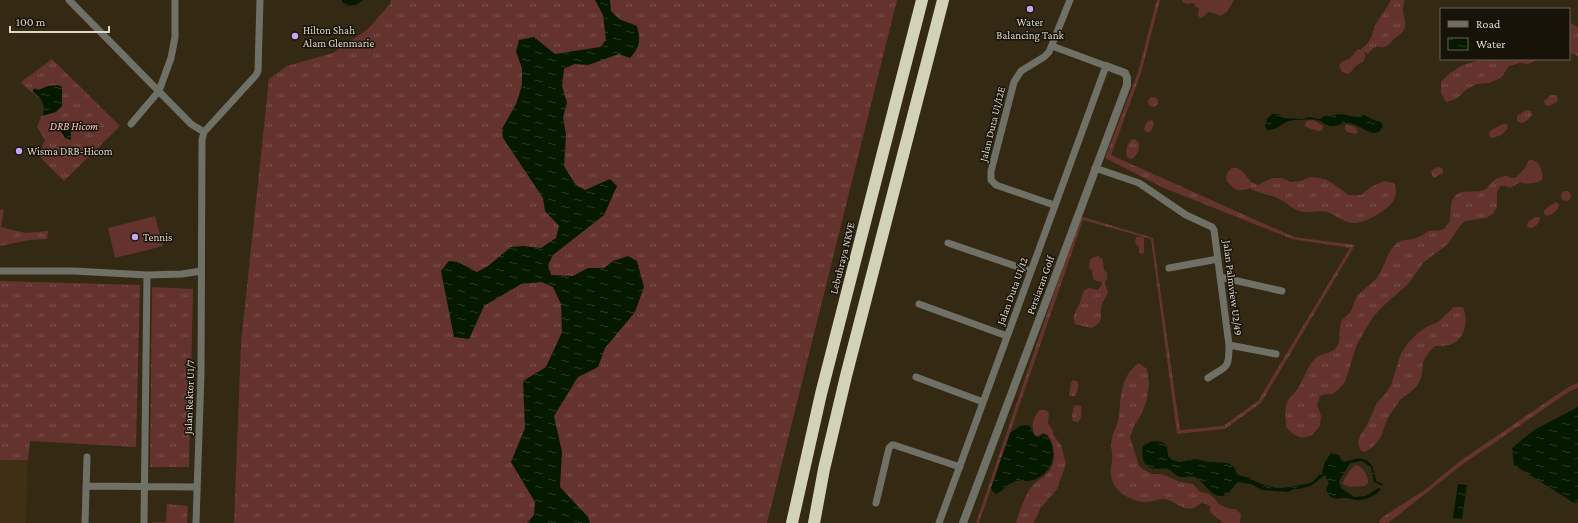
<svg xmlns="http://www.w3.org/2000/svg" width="1578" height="523" viewBox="0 0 1578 523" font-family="'Crimson Pro',serif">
  <defs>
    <pattern id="grass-tufts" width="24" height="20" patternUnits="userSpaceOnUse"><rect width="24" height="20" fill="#64332e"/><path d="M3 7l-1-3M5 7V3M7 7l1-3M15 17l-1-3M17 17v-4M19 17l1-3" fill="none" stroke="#7a504b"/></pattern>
    <pattern id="water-ripples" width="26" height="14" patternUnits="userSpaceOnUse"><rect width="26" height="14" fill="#051900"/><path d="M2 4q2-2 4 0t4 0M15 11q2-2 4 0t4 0" fill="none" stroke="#293a24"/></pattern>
  </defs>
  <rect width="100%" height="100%" fill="#342913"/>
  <path fill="#3f3013" d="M0,460h28l-2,63h-26z"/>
  <path fill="url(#grass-tufts)" d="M391,0h506l-130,523h-533l7,-180 28,-264 18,-13 46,-13 35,-24 22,-25z
    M1157,0h3l-19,73 -30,82 183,82 61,8 -94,158 -36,26 -48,5 -26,-195 -68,-19 -104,303h-3l104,-307 73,22 27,192 43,-4 35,-25 92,-153 -58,-9 -128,-51 -59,-30 33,-86z
    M1182,0h30c-2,8 -4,15 -11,18l-3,-2 1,-8 -6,-5 -6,1 -5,-2z
    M1391,0h13c0,3 -1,6 -1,10 0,7 5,14 0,21 -2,4 -6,5 -9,8 -3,2 -4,5 -7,7 -10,4 -8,-5 -19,8l-7,-5c14,-11 9,-14 16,-27 5,-8 10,-14 14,-22z
    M1569,22l9,5v29l-9,-4z
    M52,59l68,67 -56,55 -26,-26 7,-15 -8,-13c15,-34 1,-24 -16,-45z
    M1482,59h58l-12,5 -9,-1 -10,3 -8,12 -12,5 -12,1 -10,5 -11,10 -10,3 -5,-9v-11l8,-8 12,-8z
    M1551,95h4l3,2 -1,5 -8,4 -4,-1 -1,-4z
    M1148 102a5 5 0 1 1 10 0a5 5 0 1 1-10 0Z
    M1526,110l5,1 1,4 -7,7 -4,1 -4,-2v-5z
    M1152,120l2,4 -4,8h-3l-3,-2 1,-5 3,-4z
    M1313,120l9,5 1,3 -2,3h-3l-12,-4 -1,-2 1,-4z
    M1503,124h4l1,4c-4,6 -10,9 -17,10l-2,-3 1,-4z
    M1346,125l9,2 3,5 -2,2 -9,-2 -2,-3z
    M1135,139l4,4v7l-5,8 -3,1 -4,-2c-2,-7 0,-11 4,-17z
    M1439,167l4,2v4l-9,5 -2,-3 -1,-3 4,-4z
    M1506,176l6,2 7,-1 3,4 -12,7 -4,-2h-6l-3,6v15l-4,7 -7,4 -21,3 -6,6 -11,17 -24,18 -16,22 -27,24 -8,9 -16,27 -12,38 -6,7 -6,5h-8l-5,2 -3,9 4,11 -1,10 -8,9 -10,3 -9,-4 -7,-7c0,-8 -2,-16 1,-24 2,-6 8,-10 11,-15 7,-10 9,-23 19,-31 5,-4 13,-3 19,-9 6,-6 2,-17 5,-26 2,-4 7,-7 10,-11 3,-7 4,-14 10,-19 7,-6 14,-10 19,-19 5,-9 7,-19 14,-27 6,-8 13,-5 22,-8 5,-1 8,-5 13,-7 7,-1 12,1 17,-4 8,-8 2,-19 7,-28 6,-12 21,-5 31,-9 4,-1 5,-5 8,-8 4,-4 9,-5 14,-6z
    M1310,177c21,1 23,8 39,18h12l10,-8 13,-6 10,2c4,10 2,16 -6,24 -9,7 -24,17 -36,16 -10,-1 -16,-8 -25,-11 -8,-2 -16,1 -24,0 -11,-3 -14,-8 -24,-13 -11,-6 -22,-5 -33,-13l2,-5 10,4 14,-7h10l9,4 10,-1z
    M1561 196a5 5 0 1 1 10 0a5 5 0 1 1-10 0Z
    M1557,202l2,3c-1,6 -7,9 -12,11l-3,-2v-3l5,-5z
    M0,209l4,1 -3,17 24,6 23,-2 -1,8 -18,1 -29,6z
    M1535,217h4l1,2c-1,5 -5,8 -10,9l-3,-2 1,-4z
    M1136,237h7l1,2v13l-1,2 -4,-1v-6l-4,-4z
    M1101,280h4v4l3,8c-1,5 -4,7 -6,12 -4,10 5,17 -11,24l-16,-4c-4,-9 2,-14 5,-22 2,-4 2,-8 4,-12l5,-2 9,2 4,-6z
    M0,281l140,4 -4,162 -106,-6 -2,19h-28z
    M152,287l41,2 -4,178h-39z
    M1454,307h9c6,14 2,34 -14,38 -5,1 -9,1 -14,1 -5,5 -10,10 -12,17 -1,8 0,13 -5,21 -4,7 -12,10 -18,16 -3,4 -6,9 -9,13 -11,17 -5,27 -26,39l-5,-2 -2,-8 3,-8 6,-9 10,-22 8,-9 6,-9 10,-32 8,-11 9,-9 10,-7 10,-4z
    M1139,363l8,6 2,15 -2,15 -5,14 -8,13 -4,11 9,29 5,4 8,4h9l19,8 13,2 7,8 9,2 7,6 4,6 -6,6 -5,-7 -6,-2c-4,1 -7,4 -10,5 -11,3 -19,-8 -29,-9 -7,0 -14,4 -21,3 -14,-2 -32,-12 -32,-28 -1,-4 1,-8 1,-12 1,-8 -2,-16 0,-24 1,-6 5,-11 6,-17 4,-22 0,-43 21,-58z
    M1073,380l5,2c0,5 0,10 -3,14h-3l-3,-1 2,-12z
    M1578,383v5l-8,3 -107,73 -75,59h-9l2,-5 45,-29 34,-28 110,-75z
    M1078,405l3,1c1,6 1,12 -3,16l-5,-1 -1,-5 2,-10z
    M1051,432l10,13 5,19 -9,25 -17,20 -6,14h-18c4,-13 8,-26 16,-37 5,-6 13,-9 17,-15 9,-11 5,-27 -2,-38z
    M167,504l21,2 -1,17h-35v-1h14z"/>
  <path fill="#64332e" d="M1194,0h40l-7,12 -7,4c-9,-6 -17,-3 -25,-10z
    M1358,49c8,1 9,7 5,13l-6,3 -8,9 -7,-2 -3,-6 2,-4 8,-3z
    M1529,160h4c7,2 11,13 9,20 -7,4 -25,7 -25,-4l7,-7z
    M1232,168h6l5,4 9,11 -3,6c-4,0 -10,3 -14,0 -3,-2 -4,-5 -8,-7 -2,-7 0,-10 5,-14z
    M155,216l8,30 -48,12 -7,-30z
    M1098,256c7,3 5,8 6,14l3,3v7l-3,2 -8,-1 -3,-2 -1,-9 -3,-2 1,-8 4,-3z
    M1040,410h6l3,3 -1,10 5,8v3l-3,2 -7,-3 -5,3 -4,-1c-3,-9 -1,-19 6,-25z
    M1355,465c7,0 14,11 13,18l-3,3 -15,1 -7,-3c0,-4 8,-16 12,-19z
    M1216,503l14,6h5l6,5 -1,9h-17c-5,-6 -23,-12 -7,-20z"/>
  <path fill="url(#water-ripples)" d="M342,0h21l-7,5 -10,1 -4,-3z
    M595,0h15l1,11 8,8 18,7c4,15 3,21 -7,32l-11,-4 -31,11 -14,-1 -10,5 -2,17 5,17 -4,14 3,18 -2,31 11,18 10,6 25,-11 7,7 -13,29 -51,40 -5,10 3,10 22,1 15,-8h16l9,-7 15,-5 9,5 7,26 -9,25 -30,36 -7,19 -20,10 -24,39 8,36 -2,35 28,30 2,6h-63l7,-8 1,-13 -24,-40 14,-34 -2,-47 23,-14 16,-35 -1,-28 -8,-17 -11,-5 -21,2 -37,22 -15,33 -15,-2 -13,-66 8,-10 9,1 19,10 11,-6 23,-19 12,-1 18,2 15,-10 3,-12 -14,-15 -2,-13 -40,-60 -1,-9 14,-25 6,-19v-17l-6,-16 3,-12 15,-3 21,17 45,-7 6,-7 -3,-25z
    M58,85l4,2v19l-6,6 -14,4c4,-11 0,-18 -9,-24v-3l2,-1 3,2 10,-4z
    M1273,114h6l5,4 19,1 6,-2 11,2 5,-3 17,-2 13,3 9,-2 10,5 7,2 2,3c-6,19 -24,-2 -34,-2 -6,-1 -11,4 -18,3 -5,0 -9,-5 -14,-6 -3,-1 -20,0 -24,0 -10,1 -15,11 -26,10l-2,-4c1,-7 3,-9 8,-12z
    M60,124c10,0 12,7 11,16l-6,-2 -8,-12z
    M1578,407v95l-4,1 -60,-38 -2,-17 22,-18z
    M1025,425l5,1 5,10 4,1 4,-3 3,1c6,5 7,12 7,20 -1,14 -12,25 -26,26 -5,0 -9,-1 -13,1 -7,2 -11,9 -18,12l-3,-2 -2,-4 19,-55 10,-7z
    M1157,441l7,2 3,4 1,9 4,4 7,2 16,-3 13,3 20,1 6,4 3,7 4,2 9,2 11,6 15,4h7l28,-5 11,-11 3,-10 6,-9 8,2 3,6c5,2 8,-1 13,-2 8,-2 17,3 19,12 1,4 1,6 2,10l7,3v2l-9,-4 -3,-15 -9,-6 -12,2 -11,18 2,7 13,9 12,-1 12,-8 3,1c-4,7 -17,12 -25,11 -3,0 -6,-2 -9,-2 -11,0 -15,4 -21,-8l3,-7 -4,-8 -14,11 -12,3h-5l-6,3 -26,-2 -11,-6 -13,-2c-5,4 -9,13 -16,14 -12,1 -17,-14 -27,-19 -5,-2 -9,1 -14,0 -6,-1 -8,-6 -13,-8 -4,-1 -6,0 -9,0 -16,0 -18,-10 -16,-23l7,-4z
    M1458,484l9,1 -5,34 -9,-1z"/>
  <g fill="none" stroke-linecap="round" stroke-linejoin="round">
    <path stroke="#707166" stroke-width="7" d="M69,0l122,124 13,8
      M131,124l28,-33 12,-33 4,-21v-37
      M1095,168l44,15 47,32 26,12 2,3 15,115c0,24 -1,20 -21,33
      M1054,205l-58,-20 -5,-5v-9l23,-89 7,-11 23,-14 5,-5 21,-52
      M948,243l82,28
      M1169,268l49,-9
      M0,271h74l73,4 35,-1 19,-3
      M1220,277l62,14
      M919,304l88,32
      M1229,345l47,9
      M916,377l67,25
      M86,486l111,1
      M876,503l13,-55 3,-3h2l66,22
      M85,523l2,-66
      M144,523l3,-248
      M196,523l5,-149 1,-234 2,-8 52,-57 2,-4 2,-71
      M939,523l167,-457 -54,-20"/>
    <path stroke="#707166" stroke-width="8" d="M963,523l164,-438v-7l-2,-5 -19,-7"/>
    <path stroke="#d2d3b6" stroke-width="12" d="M792,523l29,-129 101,-394
      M814,523l10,-54 22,-93 97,-376"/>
  </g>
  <g fill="#c7a6f0" stroke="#181309" stroke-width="1.5">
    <circle cx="1030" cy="9" r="4"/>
    <circle cx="295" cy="36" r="4"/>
    <circle cx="19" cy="151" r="4"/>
    <circle cx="135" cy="237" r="4"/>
  </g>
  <g text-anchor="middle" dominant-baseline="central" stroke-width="3" stroke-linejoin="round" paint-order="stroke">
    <g font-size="11" fill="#dfd7ca" stroke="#181309" text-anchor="start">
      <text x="1030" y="22" text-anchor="middle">Water<tspan x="1030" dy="13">Balancing Tank</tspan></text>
      <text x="303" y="30">Hilton Shah<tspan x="303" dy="13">Alam Glenmarie</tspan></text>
      <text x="27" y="151">Wisma DRB-Hicom</text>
      <text x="143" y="237">Tennis</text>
    </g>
    <g font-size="11" fill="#dfd7ca" stroke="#181309">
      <text transform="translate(992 124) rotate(-76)">Jalan Duta U1/12E</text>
      <text transform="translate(842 258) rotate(-76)">Lebuhraya NKVE</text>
      <text transform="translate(1040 285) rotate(-70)">Persiaran Golf</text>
      <text transform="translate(1233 288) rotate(83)">Jalan Palmview U2/49</text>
      <text transform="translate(1012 291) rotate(-70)">Jalan Duta U1/12</text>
      <text transform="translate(189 397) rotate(-88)">Jalan Rektor U1/7</text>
    </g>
    <g font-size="11" font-style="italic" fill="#fcc7c0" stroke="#181309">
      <text x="74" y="126">DRB Hicom</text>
    </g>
  </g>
  <rect x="1440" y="8" width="130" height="52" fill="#181309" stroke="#686156"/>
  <rect x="1448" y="21" width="20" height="6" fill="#707166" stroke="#686156"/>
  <text x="1476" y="28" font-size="12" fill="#dfd7ca">Road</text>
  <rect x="1448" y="38" width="20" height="12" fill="url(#water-ripples)" stroke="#686156"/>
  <text x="1476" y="48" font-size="12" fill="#dfd7ca">Water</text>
  <path d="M10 26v6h99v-6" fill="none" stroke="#dfd7ca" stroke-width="2"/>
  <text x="16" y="26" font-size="12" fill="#dfd7ca" stroke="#181309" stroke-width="3" paint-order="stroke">100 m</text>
</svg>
